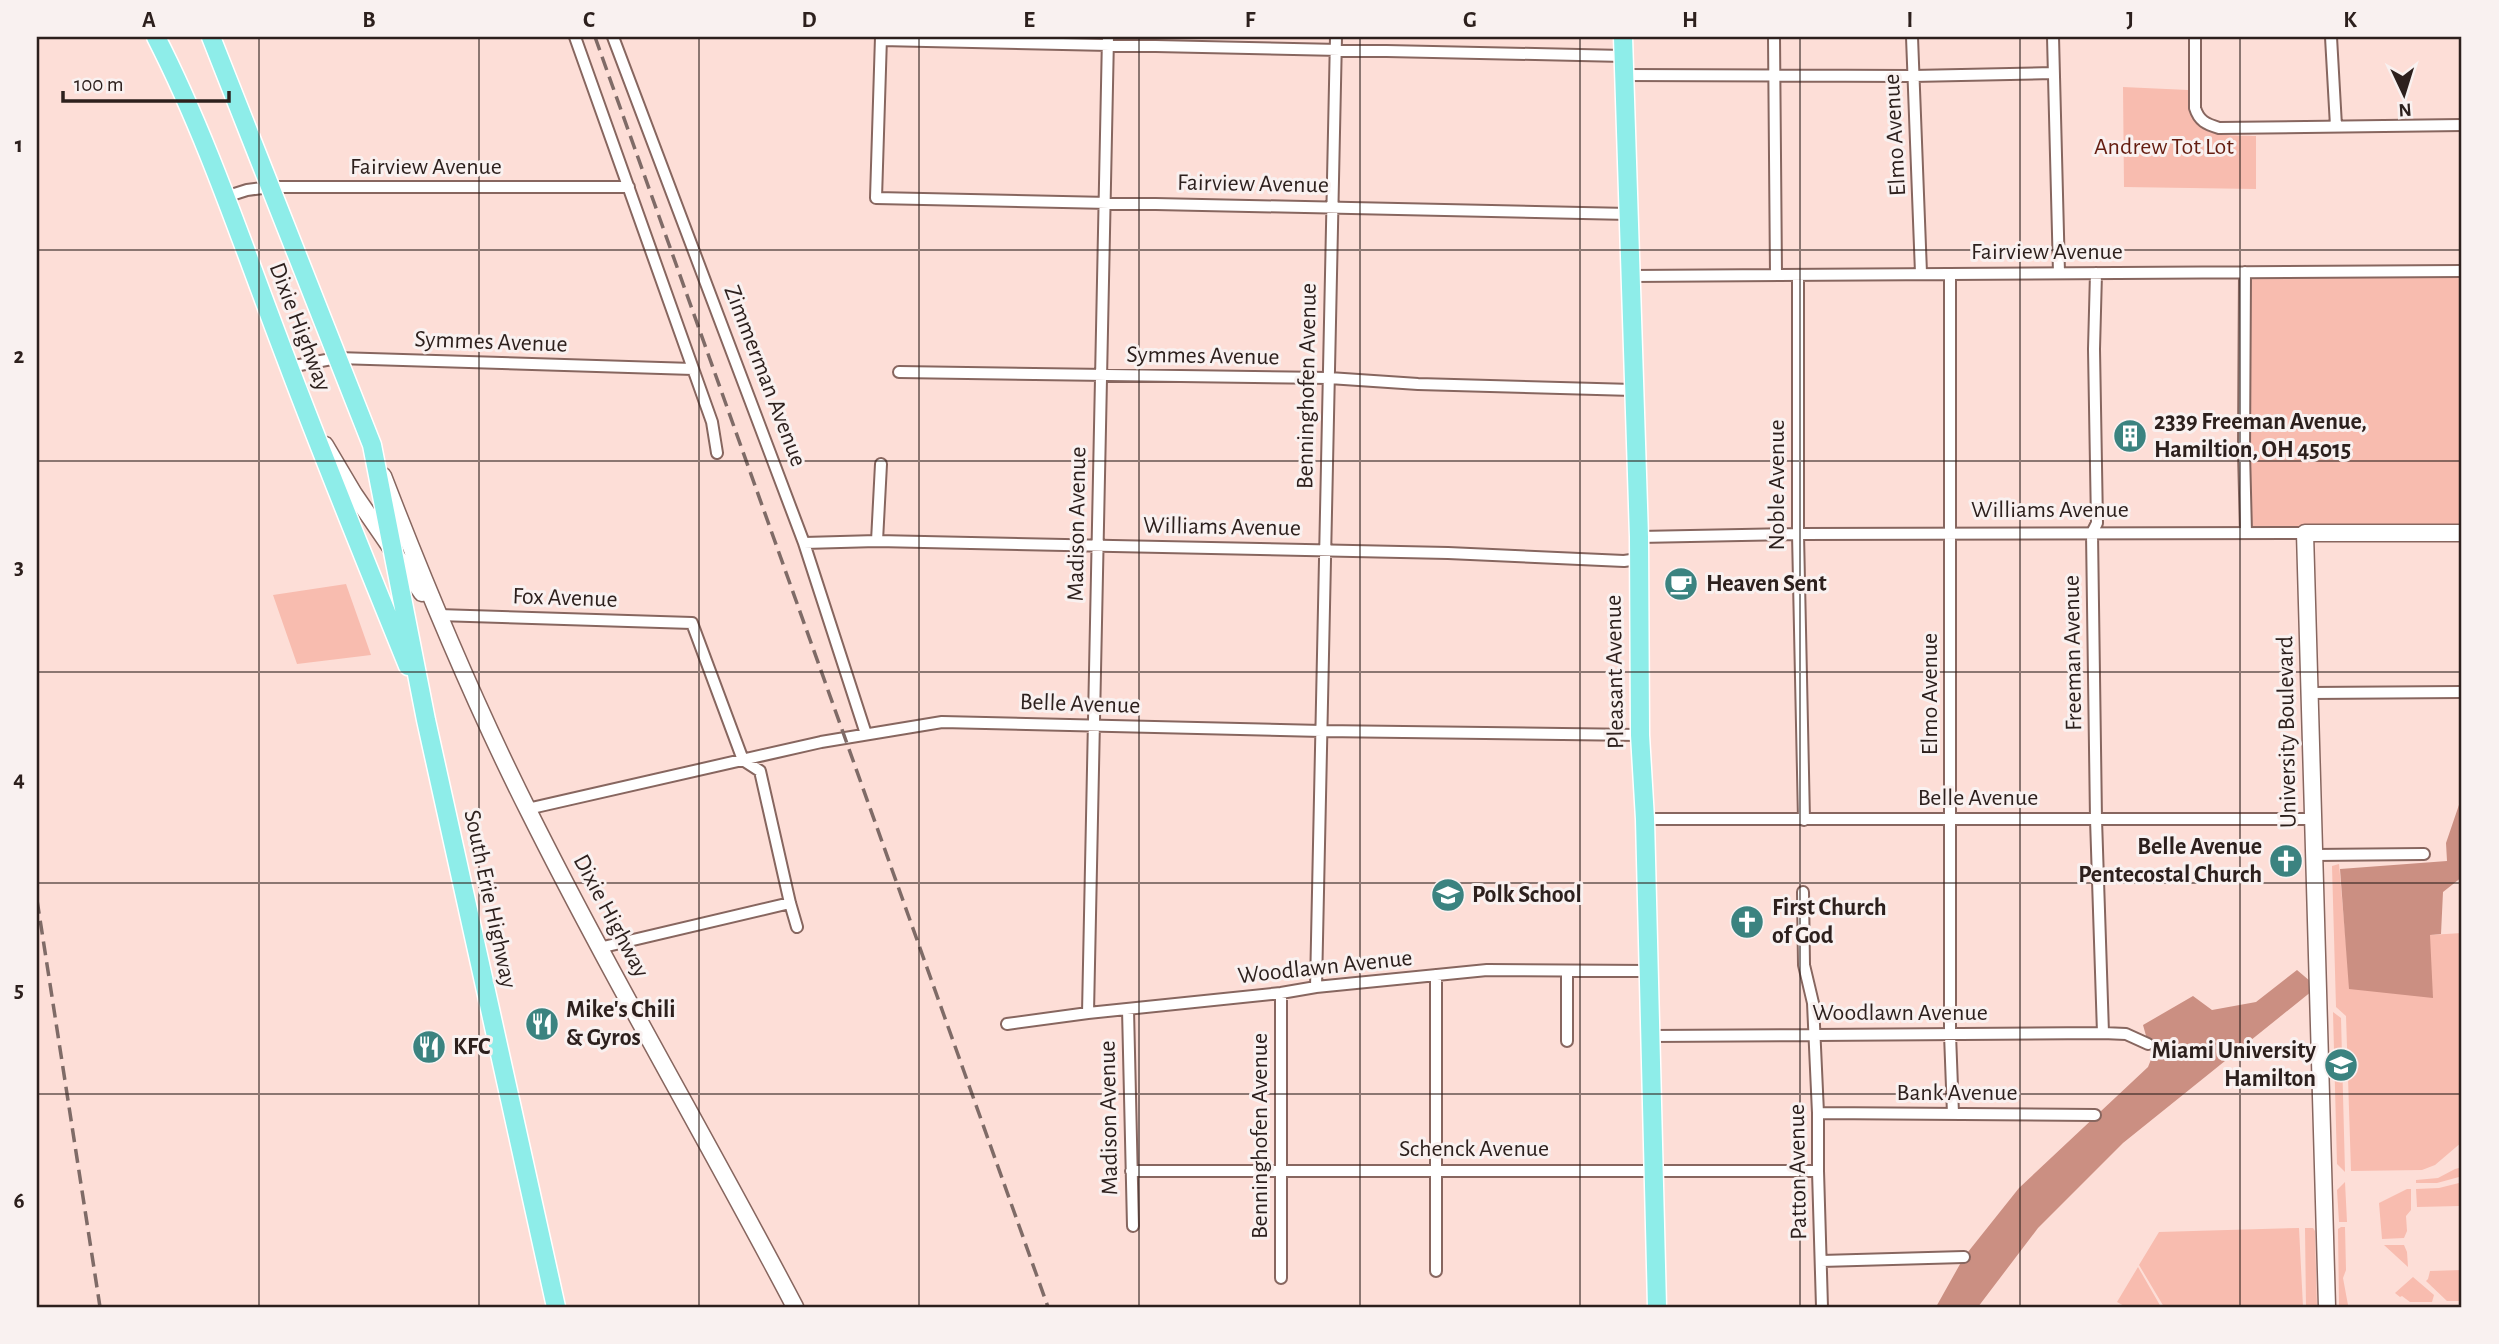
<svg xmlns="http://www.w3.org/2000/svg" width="2499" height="1344" viewBox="0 0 2499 1344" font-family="'Alegreya Sans',sans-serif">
  <rect width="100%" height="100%" fill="#fdded7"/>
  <path fill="#f8bcaf" d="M2123,87l65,3c0,49 30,45 68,46v53l-132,-2z
    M2462,271v262h-216l-1,-261z
    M346,584l25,71 -74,9 -24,-69z
    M2339,864l11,125 80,-54 32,-2v209l-27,23 -13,5 -71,1 -5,-155 -10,-9 -4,-141z
    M2333,1012l8,6 4,154 -8,-8z
    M2459,1168v9l-22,6h-21v-3l22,-2 17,-9z
    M2345,1182l2,40h-8l-2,-32z
    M2459,1183v23l-42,1 -1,-18 23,-1z
    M2407,1189h4v21l-5,6 1,15 -3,7 -22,1 -3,-36z
    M2341,1227h4l1,43 -3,8 5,27h-9l-1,-76z
    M2299,1228l4,79h-139l-25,-42 20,-33z
    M2305,1228h8l2,3 2,76h-11z
    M2384,1245h20l3,7 1,15z
    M2138,1267l23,40h-35l-9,-5z
    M2462,1270v31h-15l-21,-20 2,-2 2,-8z
    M2413,1277l21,18 -2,7h-22l-8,-6 -2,1 -5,-4z"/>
  <path fill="#cb8f82" d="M2462,796v81l-19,15 -2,42 -11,1 3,63 -84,-9 -9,-120 107,-8 -1,-18z
    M2297,970l20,17 -194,156 -85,85 -60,79h-42l28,-50 55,-69 129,-121 4,-10 -9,-32 50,-29 19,14 44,-8z"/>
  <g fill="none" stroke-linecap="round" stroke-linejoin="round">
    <g stroke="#87665f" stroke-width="14">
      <path id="street" d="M575,37l137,385 5,31
        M613,37l191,506 62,191
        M881,37l-5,161 753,16
        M1774,37l2,238
        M1912,37l9,236
        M2053,37l6,236
        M2195,37v71c4,13 11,16 24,20l243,-3
        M2331,37l5,89
        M881,40l743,16
        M1624,75l289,1 140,-3
        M225,197l22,-7 23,-3h359
        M2245,272l-1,180 2,81
        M2096,273l-2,76 3,174 -5,10 4,286 7,214
        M1950,274v760l3,80
        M1798,275v259l6,286
        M1631,276l831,-5
        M289,367l48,-9 356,11
        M899,372l430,6 89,6 215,6
        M1639,537l159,-3 507,-1
        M877,541l4,-77
        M804,543l73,-2 571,12 176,8 14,-2
        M438,615l254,8 51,137 17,11 30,132 7,24
        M2309,693l153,-1
        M527,809l294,-67 121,-20 380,9 318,4
        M1645,819h667
        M2313,855l111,-1
        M1803,892l1,73 9,38 5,110v58l4,136
        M599,948l191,-45
        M1567,971v70
        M1316,987l20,-950
        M1281,993v285
        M1128,1009l5,217
        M1088,1013l20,-976
        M1007,1024l81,-11 193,-20 35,-6 171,-17 162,1
        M1651,1036l452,-3 23,1 22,10
        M1818,1113l277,2
        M1131,1171h687
        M1821,1261l143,-4
        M1436,1271v-296"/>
    </g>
    <g stroke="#87665f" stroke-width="19">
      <path id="secondary" d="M325,445l29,49 68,99
        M383,476c44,114 91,227 146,336 84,168 179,329 266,495
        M2327,1307l-22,-774h157"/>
    </g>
    <g stroke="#fff" stroke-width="21">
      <path id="primary" d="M156,37c52,102 88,212 129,319 39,104 81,207 123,310
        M211,37l161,408 54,275 130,587
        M1623,37l16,500 1,198 5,84 12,488"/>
    </g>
    <use href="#street" stroke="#fff" stroke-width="10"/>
    <use href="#secondary" stroke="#fff" stroke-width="16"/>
    <use href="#primary" stroke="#8eede9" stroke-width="18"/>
    <path stroke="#7f6b67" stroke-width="3.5" stroke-dasharray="14 7" stroke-linecap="butt" d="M595,37l453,1270
      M37,900l63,407"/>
  </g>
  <path fill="none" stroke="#2d201d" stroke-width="2" stroke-opacity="0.55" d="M259,37v1270M479,37v1270M699,37v1270M919,37v1270M1139,37v1270M1360,37v1270M1580,37v1270M1800,37v1270M2020,37v1270M2240,37v1270M37,250h2425M37,461h2425M37,672h2425M37,883h2425M37,1094h2425"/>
  <defs>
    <g id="building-disc" transform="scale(1.75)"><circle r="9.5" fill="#3b8380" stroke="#f9f1f0"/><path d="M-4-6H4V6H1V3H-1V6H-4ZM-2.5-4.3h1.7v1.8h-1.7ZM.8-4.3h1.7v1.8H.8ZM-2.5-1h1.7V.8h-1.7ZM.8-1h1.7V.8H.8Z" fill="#fff"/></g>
    <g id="cafe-disc" transform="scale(1.75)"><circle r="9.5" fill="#3b8380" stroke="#f9f1f0"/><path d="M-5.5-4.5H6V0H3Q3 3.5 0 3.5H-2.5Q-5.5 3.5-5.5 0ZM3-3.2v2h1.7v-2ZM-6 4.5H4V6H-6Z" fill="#fff"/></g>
    <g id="church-disc" transform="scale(1.75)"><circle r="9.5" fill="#3b8380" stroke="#f9f1f0"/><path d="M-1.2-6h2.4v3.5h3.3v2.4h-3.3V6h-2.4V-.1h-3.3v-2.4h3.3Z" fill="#fff"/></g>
    <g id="school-disc" transform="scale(1.75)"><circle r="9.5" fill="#3b8380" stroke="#f9f1f0"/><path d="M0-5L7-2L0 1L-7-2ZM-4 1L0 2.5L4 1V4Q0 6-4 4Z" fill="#fff"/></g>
    <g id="restaurant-disc" transform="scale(1.75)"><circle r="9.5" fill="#3b8380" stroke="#f9f1f0"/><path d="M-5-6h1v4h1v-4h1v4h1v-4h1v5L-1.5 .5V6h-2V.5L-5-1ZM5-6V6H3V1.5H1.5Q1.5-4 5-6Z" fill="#fff"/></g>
    <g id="university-disc" transform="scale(1.75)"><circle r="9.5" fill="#3b8380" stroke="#f9f1f0"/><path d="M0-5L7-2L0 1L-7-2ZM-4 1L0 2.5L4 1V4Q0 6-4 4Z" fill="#fff"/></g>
  </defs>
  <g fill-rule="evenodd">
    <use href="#building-disc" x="2130" y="436"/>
    <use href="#cafe-disc" x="1681" y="584"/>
    <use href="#church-disc" x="2286" y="861"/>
    <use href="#school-disc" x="1448" y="895"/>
    <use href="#church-disc" x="1747" y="922"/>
    <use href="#restaurant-disc" x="542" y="1024"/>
    <use href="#restaurant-disc" x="429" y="1047"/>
    <use href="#university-disc" x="2341" y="1065"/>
  </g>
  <g text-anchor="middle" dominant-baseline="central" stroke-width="6" stroke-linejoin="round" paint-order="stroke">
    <g font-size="24" fill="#2d201d" stroke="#f9f1f0">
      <text transform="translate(1895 135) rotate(-93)">Elmo Avenue</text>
      <text x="426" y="167">Fairview Avenue</text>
      <text transform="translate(1253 184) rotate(1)">Fairview Avenue</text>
      <text x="2047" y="252">Fairview Avenue</text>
      <text transform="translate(300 327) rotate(69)">Dixie Highway</text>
      <text transform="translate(491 342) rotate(2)">Symmes Avenue</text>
      <text transform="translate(1203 356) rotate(1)">Symmes Avenue</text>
      <text transform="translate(765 376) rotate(69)">Zimmerman Avenue</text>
      <text transform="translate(1307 386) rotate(-89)">Benninghofen Avenue</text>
      <text transform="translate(1777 485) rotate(-90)">Noble Avenue</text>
      <text x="2050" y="510">Williams Avenue</text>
      <text transform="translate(1077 524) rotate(-89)">Madison Avenue</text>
      <text transform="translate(1222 527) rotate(1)">Williams Avenue</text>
      <text transform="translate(565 598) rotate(2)">Fox Avenue</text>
      <text transform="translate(2073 653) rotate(-91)">Freeman Avenue</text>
      <text transform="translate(1615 672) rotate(-91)">Pleasant Avenue</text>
      <text transform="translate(1930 694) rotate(-90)">Elmo Avenue</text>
      <text transform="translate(1080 704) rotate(2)">Belle Avenue</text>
      <text transform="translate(2287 732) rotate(-91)">University Boulevard</text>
      <text x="1978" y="798">Belle Avenue</text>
      <text transform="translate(490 899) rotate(78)">South Erie Highway</text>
      <text transform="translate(611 916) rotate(62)">Dixie Highway</text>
      <text transform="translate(1325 967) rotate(-6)">Woodlawn Avenue</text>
      <text x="1900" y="1013">Woodlawn Avenue</text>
      <text x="1957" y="1093">Bank Avenue</text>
      <text transform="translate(1109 1118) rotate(-91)">Madison Avenue</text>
      <text transform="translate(1260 1136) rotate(-90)">Benninghofen Avenue</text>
      <text x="1474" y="1149">Schenck Avenue</text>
      <text transform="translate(1798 1172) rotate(-91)">Patton Avenue</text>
    </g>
    <g font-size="24" fill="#651d10" stroke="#f9f1f0">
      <text x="2164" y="147">Andrew Tot Lot</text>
    </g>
    <g font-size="24" font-weight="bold" fill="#2d201d" stroke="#f9f1f0" text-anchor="start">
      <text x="2154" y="422">2339 Freeman Avenue,<tspan x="2154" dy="28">Hamiltion, OH 45015</tspan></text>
      <text x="1706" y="584">Heaven Sent</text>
      <text x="2262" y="847" text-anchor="end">Belle Avenue<tspan x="2262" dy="28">Pentecostal Church</tspan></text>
      <text x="1472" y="895">Polk School</text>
      <text x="1772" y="908">First Church<tspan x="1772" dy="28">of God</tspan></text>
      <text x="566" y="1010">Mike's Chili<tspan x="566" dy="28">&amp; Gyros</tspan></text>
      <text x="453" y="1047">KFC</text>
      <text x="2316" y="1051" text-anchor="end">Miami University<tspan x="2316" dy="28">Hamilton</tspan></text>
    </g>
  </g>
  <rect width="2499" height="1344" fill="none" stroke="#f9f1f0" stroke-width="77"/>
  <g transform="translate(2404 94) rotate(176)" stroke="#f9f1f0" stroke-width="5" paint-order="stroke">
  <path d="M0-5L12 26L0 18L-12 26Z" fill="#2d201d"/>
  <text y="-10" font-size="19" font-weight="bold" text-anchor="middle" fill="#2d201d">N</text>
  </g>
  <path d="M63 91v10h166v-10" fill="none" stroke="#2d201d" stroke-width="3.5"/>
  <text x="74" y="91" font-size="21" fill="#2d201d" stroke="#f9f1f0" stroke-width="5" paint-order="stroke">100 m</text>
  <rect x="38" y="38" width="2422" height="1268" fill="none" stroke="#2d201d" stroke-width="2.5"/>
  <g font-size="23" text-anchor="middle" font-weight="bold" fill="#2d201d">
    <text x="149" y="27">A</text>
    <text x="369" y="27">B</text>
    <text x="589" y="27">C</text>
    <text x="809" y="27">D</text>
    <text x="1029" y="27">E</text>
    <text x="1250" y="27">F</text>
    <text x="1470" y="27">G</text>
    <text x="1690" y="27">H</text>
    <text x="1910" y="27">I</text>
    <text x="2130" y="27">J</text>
    <text x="2350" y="27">K</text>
    <text x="19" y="152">1</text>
    <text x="19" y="363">2</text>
    <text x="19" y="574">3</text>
    <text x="19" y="786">4</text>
    <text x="19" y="997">5</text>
    <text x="19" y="1208">6</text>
  </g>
</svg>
